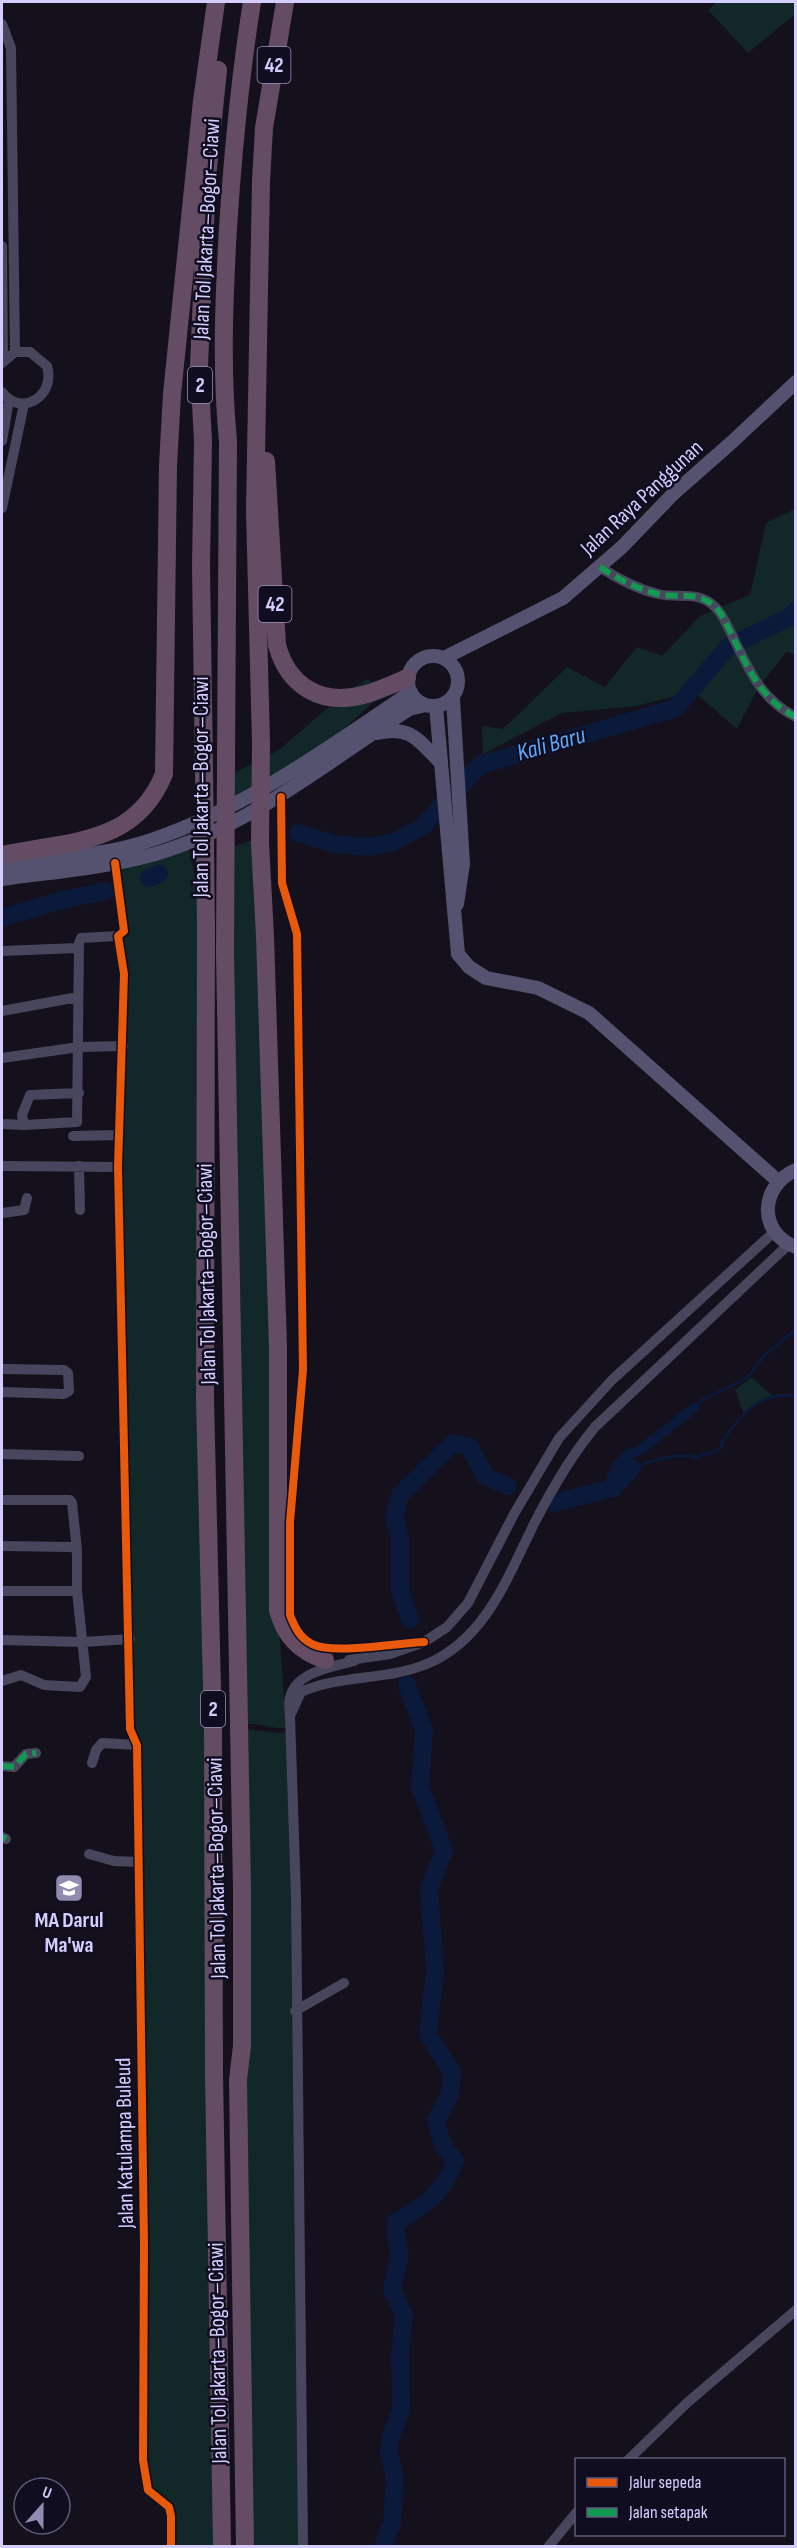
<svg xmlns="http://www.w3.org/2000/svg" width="797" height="2548" viewBox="0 0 797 2548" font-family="'Sofia Sans Condensed',sans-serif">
  <rect width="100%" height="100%" fill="#14111c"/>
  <path fill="#112728" d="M717,2h78v12l-47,39 -40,-43z
    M795,509v147l-8,-5 -29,37 -21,41 -44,-38 -56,15 -75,7 -79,41 -1,-28 21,3 64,-62 38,20 32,-40 25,9 38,-40 50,-21 16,-72z
    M367,679l19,12 -99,89 -52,22 -1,-29 45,-23 60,-52z
    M184,827l22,99 9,1620h-44v-30l-23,-26 -11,-745 -7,-16 -11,-780 5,-18 -11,-82z
    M261,837l17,773 8,118c-14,1 -26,-5 -41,-4l-21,-874z
    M752,1377l19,18 -27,17c-6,-8 -4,-15 -9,-22z
    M245,1729l44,5 14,812h-58z"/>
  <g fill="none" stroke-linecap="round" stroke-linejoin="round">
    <path stroke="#0b193a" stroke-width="3" d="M694,1408l8,-8 45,-22 18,-23 31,-26
      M632,1468c15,-5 53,-19 65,-9l1,-3 20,-5c6,-5 3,-7 6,-12 18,-26 37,-48 72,-43"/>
    <path stroke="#0b193a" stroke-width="10" d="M607,1491l10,-25 9,-11 14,-5 54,-42"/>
    <path stroke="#0b193a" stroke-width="18" d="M298,833l36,11 36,3 23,-5 29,-15 58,-62 196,-57 52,-61 64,-31 4,-6
      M149,878l10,-4
      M2,918l60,-18 44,-9
      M554,1503l59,-15 19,-20
      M410,1620l-10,-30v-53l-6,-19 6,-23 53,-52 17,4 15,29 23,10
      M383,2546l9,-23 3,-45 -6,-25 1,-14 11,-29 -1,-57 4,-38 -12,-26 8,-35 -4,-16v-16c29,-16 48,-30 59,-61l-12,-16 -7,-24 14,-27 2,-22 -24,-38 7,-64 -6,-81 15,-39 -24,-63 4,-57 -17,-45"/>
    <path stroke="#48465d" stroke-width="10" d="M2,24l9,24 4,304
      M2,246l1,115
      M2,363l13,-11h15l17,14c9,30 -26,52 -45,26
      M2,441l7,-41
      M2,508l22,-104
      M600,567c18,12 37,22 58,27 20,5 41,-4 57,13 8,7 12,19 17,28 16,33 29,65 64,82
      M281,797l1,86 15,51 6,436 -13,152v93c5,13 10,23 22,29 20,11 86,-1 112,-2
      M115,863l9,68 -6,5 6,38 -6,193 12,562 7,16 7,499 -1,216 5,30 21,17 2,9v30
      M2,951l76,-3
      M2,1011l76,-14
      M2,1058l77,-11 44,-1
      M79,1093l-49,2 -8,20 2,10 53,-3 2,-179 2,-5 37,-2
      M2,1124l22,1
      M73,1136l45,-1
      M2,1166l116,1
      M79,1166l1,44
      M2,1213l22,-3 3,-12
      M2,1369l62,1 4,3 1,18 -5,3 -62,-2
      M2,1454l77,2
      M2,1500h68l2,3 5,47
      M2,1546l70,1 5,3v41l9,86 -6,10 -36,-2 -23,-10 -19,6
      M2,1591h75
      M2,1640l81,2 47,-3
      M349,1660l41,-6 34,-12 23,-15 21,-24 46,-89 45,-76 53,-58 162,-148
      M354,1661c-21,6 -57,10 -64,36 -2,6 0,14 0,19l11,-24c40,-18 87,-11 128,-29 59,-26 80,-90 107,-143 17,-33 35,-64 59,-93l193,-182
      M290,1716l6,181 7,649
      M92,1763l4,-13 6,-7 35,2
      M2,1766l12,1 12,-13 10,-1
      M2,1837l4,2
      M89,1854l25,7 25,1
      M295,2011l49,-28
      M628,2460l60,-58 108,-92
      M549,2546l27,-33"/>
    <path stroke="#555270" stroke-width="14" d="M408 681a25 25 0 1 1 50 0a25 25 0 1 1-50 0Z
      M444,658l119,-60 59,-51 51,-53 59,-52 64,-60
      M453,699l10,165 -6,40
      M436,706l22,248 11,13 17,11 52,10 51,25 189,168
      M377,733c34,-8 41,7 63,29
      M2,865c50,-7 104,-9 152,-26 94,-32 175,-92 257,-147
      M2,879c50,-7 104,-11 153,-25 96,-28 172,-92 254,-145l17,-4
      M796,1170c-36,15 -39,63 0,77"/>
    <path stroke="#644c64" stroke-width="18" d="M266,461l11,184c11,41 44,61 86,50 15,-4 30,-11 44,-17
      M261,743l-6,-233 6,-329 3,-53 21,-126
      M226,762l2,-321c-7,-71 -4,-143 0,-213 5,-76 12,-152 24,-226
      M204,769l-3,-202 2,-126 -4,-75 8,-189 11,-107
      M2,855c65,-14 133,-9 162,-81l4,-309 4,-71 30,-293 14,-99
      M206,926l-1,473 8,331 1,343 8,473
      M265,936l13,411v263c7,27 22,41 47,50
      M225,953l17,936v157l-4,34 7,466"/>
    <path stroke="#644c64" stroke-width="18" d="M261,743l-1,100 5,93
      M204,769l2,157
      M225,953l1,-191"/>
    <path stroke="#139951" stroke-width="6" stroke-dasharray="12 6" stroke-linecap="butt" d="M600,567c18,12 37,22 58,27 20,5 41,-4 57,13 8,7 12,19 17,28 16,33 29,65 64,82
      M2,1766l12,1 12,-13 10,-1
      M2,1837l4,2"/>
    <g stroke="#110d20" stroke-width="11">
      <path id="cycleway" d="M281,797l1,86 15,51 6,436 -13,152v93c5,13 10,23 22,29 20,11 86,-1 112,-2
        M115,863l9,68 -6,5 6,38 -6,193 12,562 7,16 7,499 -1,216 5,30 21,17 2,9v30"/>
    </g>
    <use href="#cycleway" stroke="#e8590c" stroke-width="8"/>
  </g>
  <defs>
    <g id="school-square" transform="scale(1.5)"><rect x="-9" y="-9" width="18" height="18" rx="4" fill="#918baf" stroke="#110d20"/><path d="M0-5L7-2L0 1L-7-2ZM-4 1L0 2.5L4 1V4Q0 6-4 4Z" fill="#fff"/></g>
  </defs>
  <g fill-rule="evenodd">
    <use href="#school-square" x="69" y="1888"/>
  </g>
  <g text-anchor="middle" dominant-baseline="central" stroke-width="5" stroke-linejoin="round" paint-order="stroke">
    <g fill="#110d20" stroke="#9a93bb" stroke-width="1.5">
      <rect x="257.5" y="47" width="33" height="36" rx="4.5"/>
      <rect x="188" y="367" width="24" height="36" rx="4.5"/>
      <rect x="258.5" y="586" width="33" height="36" rx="4.5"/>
      <rect x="201" y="1691" width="24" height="36" rx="4.5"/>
    </g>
    <g font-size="21" font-weight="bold" fill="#d5cdfe">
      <text x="274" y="65">42</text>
      <text x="200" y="385">2</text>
      <text x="275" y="604">42</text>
      <text x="213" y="1709">2</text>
    </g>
    <g font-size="22" fill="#d5cdfe" stroke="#110d20">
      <text transform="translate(207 229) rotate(-87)">Jalan Tol Jakarta–Bogor–Ciawi</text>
      <text transform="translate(642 498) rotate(-43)">Jalan Raya Panggunan</text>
      <text transform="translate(201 787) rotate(-90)">Jalan Tol Jakarta–Bogor–Ciawi</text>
      <text transform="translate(207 1274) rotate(-91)">Jalan Tol Jakarta–Bogor–Ciawi</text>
      <text transform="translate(217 1868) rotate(-91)">Jalan Tol Jakarta–Bogor–Ciawi</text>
      <text transform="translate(125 2143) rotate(-91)">Jalan Katulampa Buleud</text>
      <text transform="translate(218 2353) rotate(-91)">Jalan Tol Jakarta–Bogor–Ciawi</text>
    </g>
    <g font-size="22" font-weight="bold" fill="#d5cdfe" stroke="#110d20">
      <text x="69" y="1920">MA Darul<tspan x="69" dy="25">Ma'wa</tspan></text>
    </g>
    <g font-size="24" font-style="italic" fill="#5cabfd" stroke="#110d20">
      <text transform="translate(551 744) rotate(-16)">Kali Baru</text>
    </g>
  </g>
  <rect width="797" height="2548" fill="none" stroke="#d5cdfe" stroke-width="6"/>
  <rect x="575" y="2458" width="210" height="78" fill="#110d20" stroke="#5f5a79" stroke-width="1.5"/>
  <rect x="587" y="2478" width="30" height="9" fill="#e8590c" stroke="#5f5a79" stroke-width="1.5"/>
  <text x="629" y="2488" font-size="18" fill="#d5cdfe">Jalur sepeda</text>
  <rect x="587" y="2508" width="30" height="9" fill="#139951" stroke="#5f5a79" stroke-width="1.5"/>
  <text x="629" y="2518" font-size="18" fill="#d5cdfe">Jalan setapak</text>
  <g transform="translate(42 2506) rotate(21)"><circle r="28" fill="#110d20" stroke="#5f5a79" stroke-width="1.5"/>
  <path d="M0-4.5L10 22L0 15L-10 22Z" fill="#918baf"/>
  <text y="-9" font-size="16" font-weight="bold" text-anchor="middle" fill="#d5cdfe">U</text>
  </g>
</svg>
